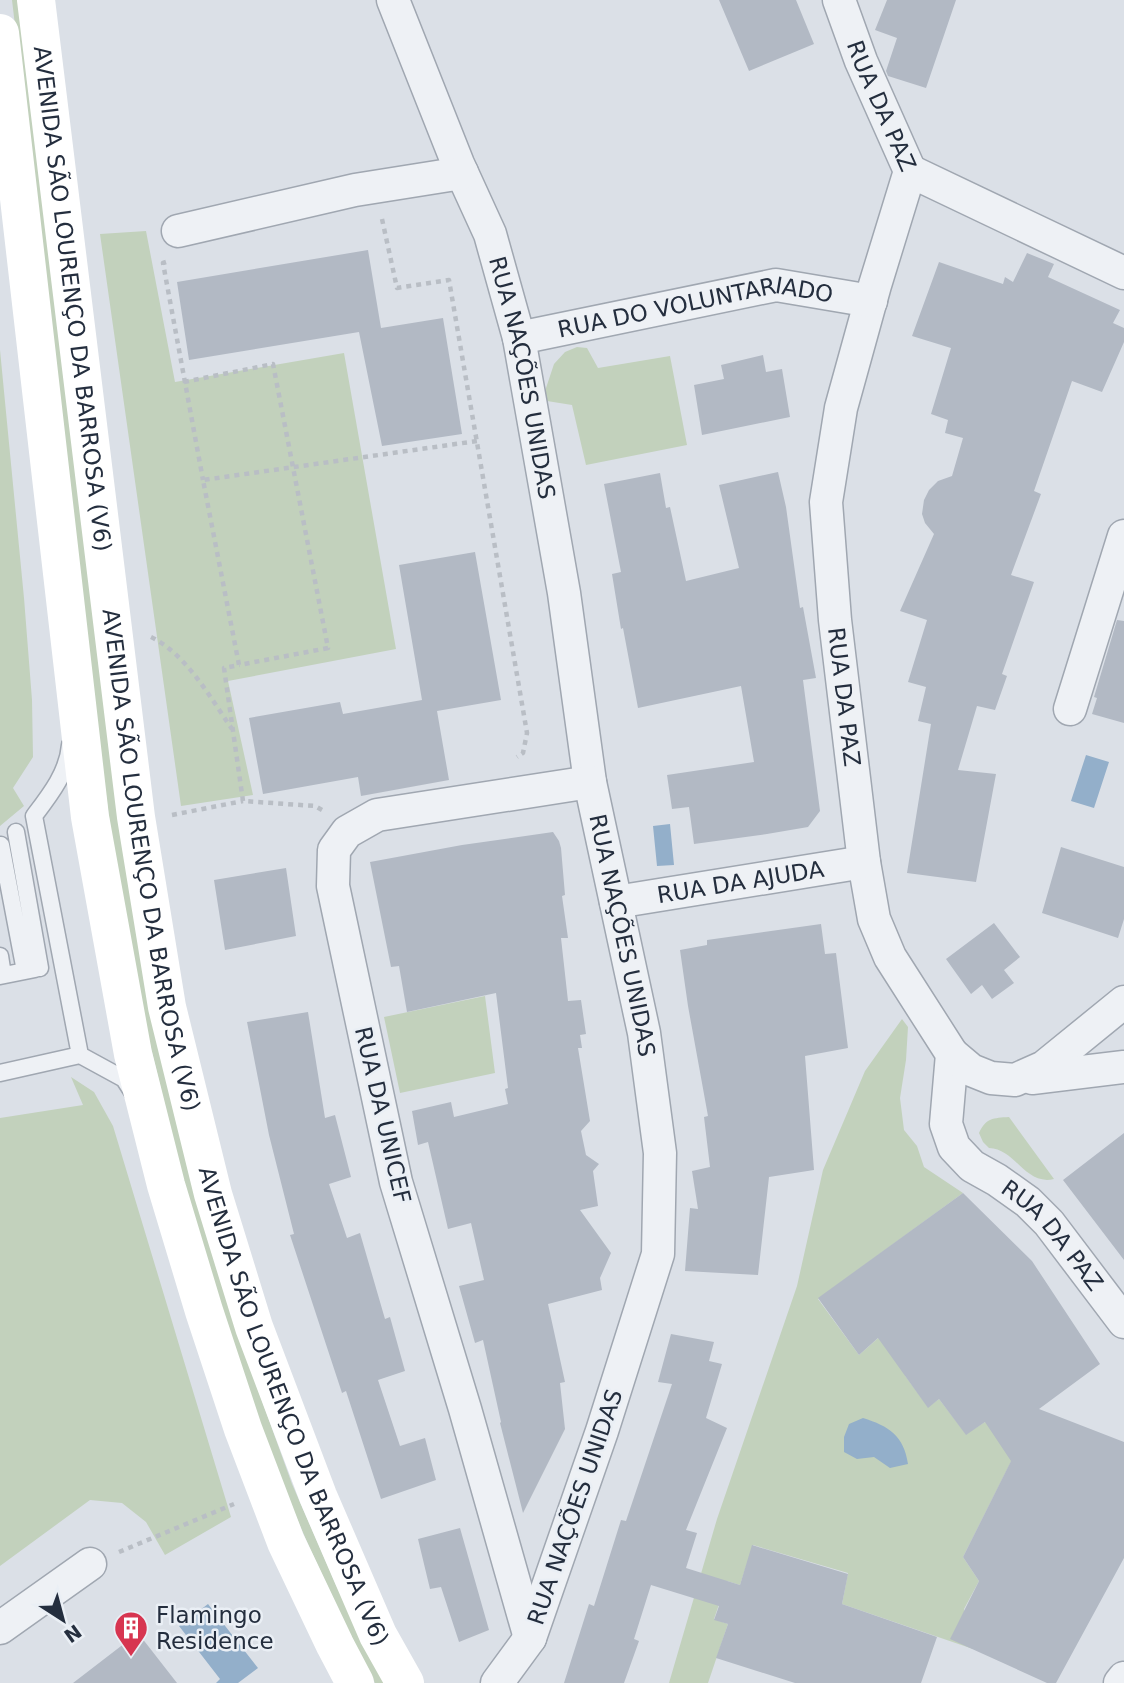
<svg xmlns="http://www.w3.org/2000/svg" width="1124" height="1683" viewBox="0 0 1124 1683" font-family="'DejaVu Sans',sans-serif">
  <rect width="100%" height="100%" fill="#dbe0e7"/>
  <path fill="#c2d1bc" d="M12,0h11l47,423 187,964 35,97 44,101 50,98h-11l-28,-55 -39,-84 -38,-88 -77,-234 -54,-224 -21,-115 -14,-103z
    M146,231l29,151 169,-29 52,296 -168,32 25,114 -72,11 -81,-572z
    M577,347l10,1 11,20 72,-12 17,89 -101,20 -14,-60 -25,-4 -2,-10 9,-27 11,-12z
    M0,350l24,248 8,102 1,57 -20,31 11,18 -24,20z
    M485,996l10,77 -95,20 -16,-76z
    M902,1019l6,8 -2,33 -6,38 4,32 13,16 7,21 39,26 -145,106 41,56 26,-23 21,45 22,30 11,-8 27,35 19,-12 52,-12 -74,147 16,24 -15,28 9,40 -131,-45 6,-31 -95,-28 -13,40 -13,-4 -13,38 14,5 -20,59h-39l48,-164 80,-233 26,-116 42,-99z
    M71,1077l23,15 19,34 118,391 -66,38 -19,-33 -24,-19 -32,-3 -90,66v-448l83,-13z
    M1009,1117l45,62c-29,7 -38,-30 -65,-31l-6,-6 -4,-9c7,-15 14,-15 30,-16z"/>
  <path fill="#93afca" d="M1086,755l23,7 -15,46 -23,-7z
    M670,824l4,41 -17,1 -4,-40z
    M863,1418c26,8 41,18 45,46l-18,4 -16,-11 -17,2 -13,-7v-15l5,-13z
    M208,1604l50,64 -20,15h-22l4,-4 -41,-53z"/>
  <path fill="#b2b9c4" d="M719,0h77l18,44 -65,27z
    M887,0h69l-30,88 -38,-12 -2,-5 11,-33 -22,-8z
    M368,250l13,78 62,-10 19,116 -80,12 -23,-114 -170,28 -12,-78z
    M1027,253l27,11 -6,13 72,33 -7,13 11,5v14l-22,50 -30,-11 -38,110 7,3 -30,81 23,7 -32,92 5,2 -12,34 -18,-4 -19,64 38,4 -20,108 -69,-9 24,-149 -13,-3 8,-34 -18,-5 19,-62 -27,-9 34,-77 -9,-11 -3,-9 2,-14 5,-10 9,-9 14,-5 11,-38 -18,-5 3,-13 -17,-6 20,-66 -39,-12 27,-74 64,22 2,-7 8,5z
    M763,355l3,17 16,-3 8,48 -88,18 -8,-50 30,-6 -3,-14z
    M778,472l8,35 14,101 3,-1 13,71 -13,2 17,131 -12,16 -41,7 -73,10 -5,-37 -17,2 -5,-34 87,-13 -13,-76 -103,22 -15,-80 -2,1 -9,-55 9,-2 -17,-88 56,-11 6,35 4,-1 16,74 53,-13 -20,-83z
    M475,552l26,148 -64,11 12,69 -88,16 -3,-19 -95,17 -14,-76 91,-16 3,12 79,-14 -23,-135z
    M1117,620l7,1v102l-32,-9 5,-16 -3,-1z
    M553,832l6,9 2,7 4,47 -3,1 6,42h-7l7,63 13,-1 5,34 -6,1 2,13h-4l12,73 -9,10 5,24 13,9 -6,7 5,35 -18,4 31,43 -11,25 2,12 -54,14 17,78 -5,1 5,46 -42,84 -23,-90 1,-1 -18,-82 -8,3 -16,-57 25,-6 -13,-57 -23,6 -20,-87 -10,3 -6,-34 39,-9 3,15 54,-13 -3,-15 3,-1 -12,-95 -89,19 -8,-46 -8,1 -21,-105 92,-17z
    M1061,847l63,20v52l-6,19 -76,-25z
    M286,868l10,68 -71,14 -11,-70z
    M994,923l26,34 -16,13 10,13 -22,16 -10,-14 -11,9 -25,-35z
    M821,924l4,30 11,-1 12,95 -43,8 9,114 -45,7 -11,98 -73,-4 5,-63 8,1 -6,-38 18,-4 -6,-50 4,-1 -20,-110 -8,-56 27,-5v-5z
    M308,1012l17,106 10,-3 16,62 -22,7 18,54 13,-5 25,86 5,-2 15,54 -27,9 22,66 25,-8 11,42 -55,19 -35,-108 -4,2 -52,-158 4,-1 -25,-99 -22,-113z
    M1124,1133v127l-61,-80z
    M963,1193l69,68 68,103 -61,45 85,33v116l-68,125h-9l-97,-44 29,-58 -16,-24 48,-96 -26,-39 -19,13 -27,-36 -11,9 -50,-70 -19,17 -41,-57z
    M671,1334l43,8 -5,19 13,3 -16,54 21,10 -41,102 11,3 -11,35 54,17 12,-40 96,29 -6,30 95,33 -16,46h-126l-79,-25 12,-34 -14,-4 5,-14 -68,-21 -17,54 5,2 -15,42h-60l25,-79 5,2 27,-86 5,1 46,-137 -14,-2z
    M460,1528l29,102 -30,12 -18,-55 -11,2 -12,-50z
    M138,1633l39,50h-104z"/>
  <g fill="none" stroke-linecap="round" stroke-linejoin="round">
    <g stroke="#a0a7b1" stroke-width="19">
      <path id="service" d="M70,745c-2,27 -20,50 -36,71l46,239 44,24 9,14
        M16,832l24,136
        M1,845l24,126
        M0,956l3,19
        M0,976l35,-7
        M0,1073l80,-18"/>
    </g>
    <g stroke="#a0a7b1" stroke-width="35">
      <g id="minor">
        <path id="s1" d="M393,0l65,164 32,70 29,104 45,255 26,189 54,251 16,120 -2,101 -56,177 -72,207 -33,45"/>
        <path id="s2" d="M839,0l22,61 49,110 -35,114 -34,123 -15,94 9,118 29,242 10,57 16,38 62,97 -6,70 8,23 18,19 25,14 31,22 21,21 75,99"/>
        <path d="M910,171l214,102"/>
        <path d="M178,231l177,-41 107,-17"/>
        <path id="s3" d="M519,338l257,-53 95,16"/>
        <path d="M1070,709l54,-173"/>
        <path id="s4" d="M616,902l248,-40"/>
        <path d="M952,1054l19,16 20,8 24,2 29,-13 80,-65"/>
        <path d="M1032,1078l92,-11"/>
        <path d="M0,1628l90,-64"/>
        <path d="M530,1638l-65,-229 -69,-227 -63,-296 1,-36 13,-18 30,-17 213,-33"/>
        <path d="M1120,1683l4,-5"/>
      </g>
    </g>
    <path stroke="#b9bec5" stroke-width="4.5" stroke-dasharray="5 5" stroke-linecap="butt" d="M382,219l15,69 52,-8 78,453 -4,20 -6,4
      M166,262l-3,1 40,217
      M184,382l89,-18 55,284 -89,17
      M151,637c35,17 59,60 81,92
      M322,810l-7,-4 -72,-5 -19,-133 15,-3 -36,-185 274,-39
      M172,815l71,-14
      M119,1552l115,-48"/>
    <use href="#service" stroke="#eef1f5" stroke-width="16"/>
    <use href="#minor" stroke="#eef1f5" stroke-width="32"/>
    <g stroke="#fff" stroke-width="38">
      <path id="s5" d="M36,0l100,817 31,190 46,187 41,133 64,169 60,139 27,48"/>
      <path d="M0,33l90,784 43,237 33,131 38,126 39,118 43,113 49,103 20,38"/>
    </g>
  </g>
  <defs>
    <g id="building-pin" transform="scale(1.75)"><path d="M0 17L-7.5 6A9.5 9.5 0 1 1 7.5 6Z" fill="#d73550" stroke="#eaeff5"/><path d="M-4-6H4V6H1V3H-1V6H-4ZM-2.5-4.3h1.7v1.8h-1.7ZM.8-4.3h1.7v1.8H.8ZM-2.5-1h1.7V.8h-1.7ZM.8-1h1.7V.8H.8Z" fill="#fff"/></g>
  </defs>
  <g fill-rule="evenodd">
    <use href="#building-pin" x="131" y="1628"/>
  </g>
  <g text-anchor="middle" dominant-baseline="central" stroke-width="5" stroke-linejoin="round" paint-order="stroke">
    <g font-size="23" fill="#242e3e" stroke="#eaeff5">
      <text stroke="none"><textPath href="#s2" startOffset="114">RUA DA PAZ</textPath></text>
      <text stroke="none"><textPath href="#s5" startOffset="301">AVENIDA SÃO LOURENÇO DA BARROSA (V6)</textPath></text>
      <text stroke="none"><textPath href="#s3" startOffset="180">RUA DO VOLUNTARIADO</textPath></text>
      <text stroke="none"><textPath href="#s1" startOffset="401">RUA NAÇÕES UNIDAS</textPath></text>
      <text stroke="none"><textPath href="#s2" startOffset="723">RUA DA PAZ</textPath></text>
      <text stroke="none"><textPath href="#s5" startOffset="868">AVENIDA SÃO LOURENÇO DA BARROSA (V6)</textPath></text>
      <text stroke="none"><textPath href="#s4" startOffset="126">RUA DA AJUDA</textPath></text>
      <text stroke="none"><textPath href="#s1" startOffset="968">RUA NAÇÕES UNIDAS</textPath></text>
      <text transform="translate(383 1115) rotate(77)">RUA DA UNICEF</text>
      <text stroke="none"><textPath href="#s2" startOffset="1332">RUA DA PAZ</textPath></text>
      <text stroke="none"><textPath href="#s5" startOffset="1435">AVENIDA SÃO LOURENÇO DA BARROSA (V6)</textPath></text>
      <text transform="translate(575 1507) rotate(-71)">RUA NAÇÕES UNIDAS</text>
    </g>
    <g font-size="23" fill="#242e3e" stroke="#eaeff5" text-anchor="start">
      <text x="156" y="1615">Flamingo<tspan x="156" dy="26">Residence</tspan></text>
    </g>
  </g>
  <g transform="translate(63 1620) rotate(144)" stroke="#eaeff5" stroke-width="5" paint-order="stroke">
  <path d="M0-5L12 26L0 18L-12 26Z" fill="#242e3e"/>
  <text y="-10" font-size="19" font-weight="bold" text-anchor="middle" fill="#242e3e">N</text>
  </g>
</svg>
